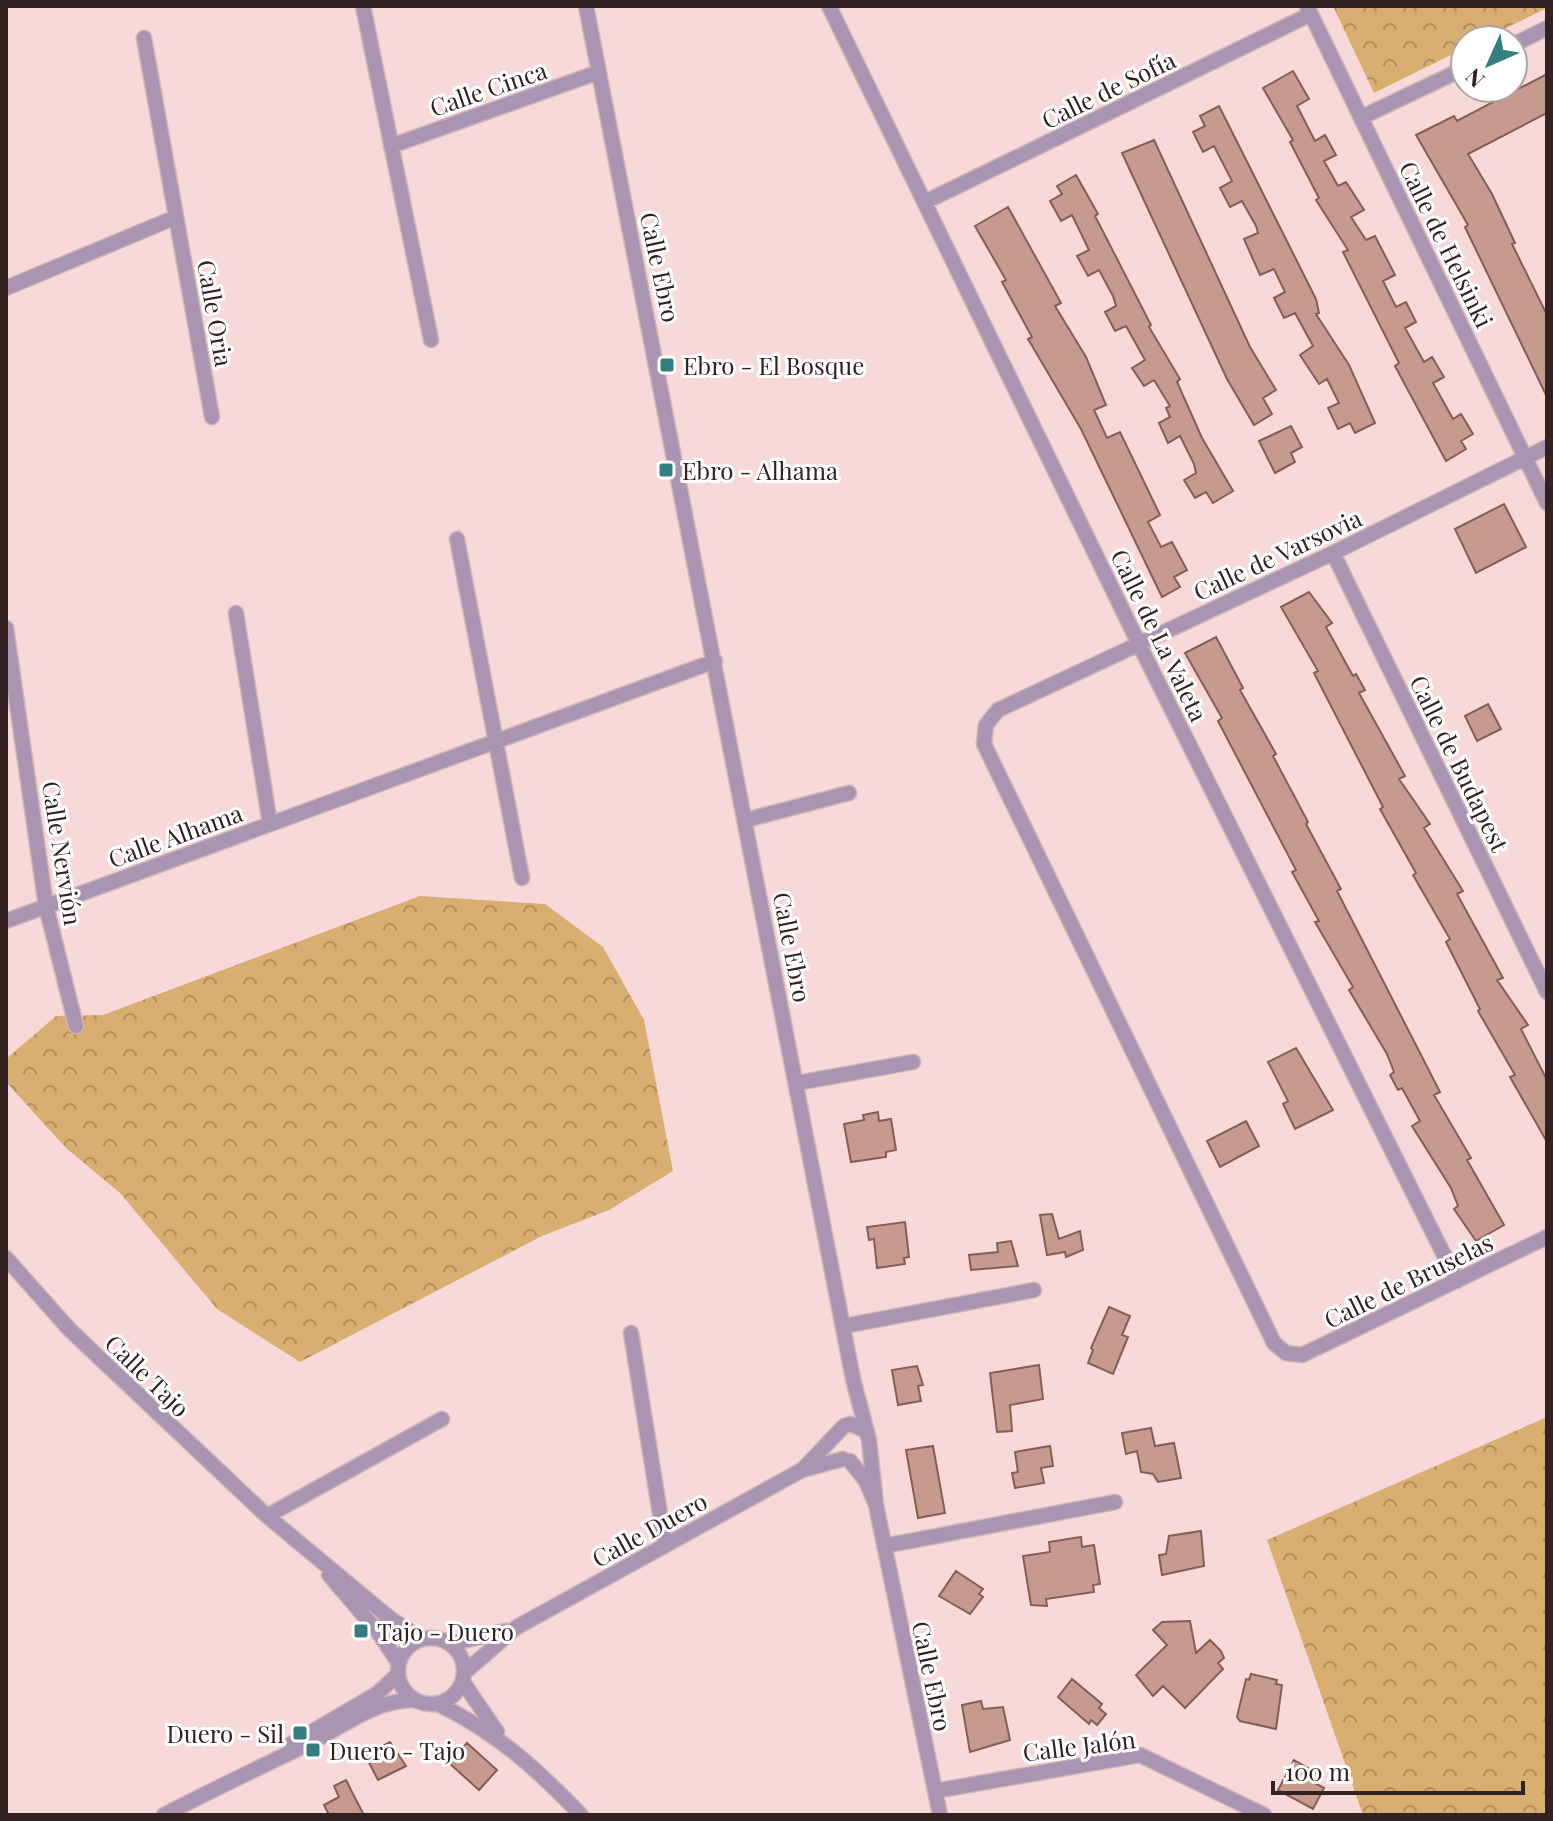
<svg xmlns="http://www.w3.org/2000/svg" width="1553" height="1821" viewBox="0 0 1553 1821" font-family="'Playfair Display',serif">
  <defs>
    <pattern id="forest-crowns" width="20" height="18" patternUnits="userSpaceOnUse" patternTransform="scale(2)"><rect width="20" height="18" fill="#d9ae71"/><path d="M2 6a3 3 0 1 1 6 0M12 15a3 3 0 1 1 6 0" fill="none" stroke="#b18d5c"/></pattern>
  </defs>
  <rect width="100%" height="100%" fill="#f8d9da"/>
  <path fill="url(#forest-crowns)" d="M1333,6h214v2l-65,32h-17v8l-91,45z
    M420,896l125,8 58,43 41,73 29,151 -64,39 -67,26 -242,126 -83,-53 -97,-116 -54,-45 -60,-66v-23l50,-43 47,-1z
    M1547,1417v398h-184l-96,-275z"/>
  <path fill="#c79a8e" stroke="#865d52" stroke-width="2" d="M1293,71l16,28 -12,7 18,35 10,-6 11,20 -12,6 14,25 8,-4 18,28 -13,7 15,23 9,-4 20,39 -12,6 13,26 10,-5 10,20 -11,6 19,34 8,-5 12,20 -11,6 20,36 8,-5 12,20 -12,7 5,8 -20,12 -51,-95 4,-3 -56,-111 5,-2 -32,-50 3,-2 -29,-56 3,-2 -30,-52z
    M1547,74v39l-79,41 24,40 23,49 -3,1 35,71v82l-82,-170 3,-2 -52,-90 38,-19 3,5z
    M1219,106l97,193 3,14 -3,1 33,51 26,58 -20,10 -5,-10 -12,6 -10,-21 11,-5 -12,-24 -8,5 -19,-29 13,-9 -18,-33 -11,5 -10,-20 11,-6 -11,-23 -14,6 -16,-36 14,-6 -2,-7 -14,-25 -12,6 -10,-19 12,-7 -18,-35 -11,6 -10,-20 12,-6 -5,-10z
    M1154,140l96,207 26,43 -13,8 9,16 -18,11 -27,-46 -105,-226z
    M1076,175l22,39 -3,2 56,109 -2,2 31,52 -3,3 25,56 31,53 -20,12 -7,-11 -11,6 -11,-18 12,-7 -2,-9 -14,-28 -12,7 -9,-20 11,-6 -4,-9 4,-2 -16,-26 -10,6 -12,-18 13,-8 -19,-34 -11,5 -10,-19 11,-6 -3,-10 -14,-26 -11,6 -11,-20 12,-6 -17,-35 -11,6 -11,-20 12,-7 -5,-8z
    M1008,207l53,96 -6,3 31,51 20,48 -12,5 13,28 13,-6 40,83 -12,7 13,25 11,-5 15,28 -13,7 6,10 -18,10 -81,-168 -53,-90 4,-2 -30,-55 4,-2 -31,-54z
    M1291,426l11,21 -11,6 4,9 -20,11 -16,-32z
    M1504,504l22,43 -50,26 -21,-44z
    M1309,592l23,31 -6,4 27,49 3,-2 9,16 -6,3 46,83 -6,3 31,45 -6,4 39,63 -6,3 46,84 -6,2 31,45 -7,4 26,51v62l-37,-65 5,-2 -37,-64 2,-2 -34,-67 4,-3 -37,-64 3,-2 -36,-64 3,-2 -69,-134 4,-2 -37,-64z
    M1216,637l27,51 -3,2 36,64 -3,2 35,66 -2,2 35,65 -4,2 103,201 -6,3 37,63 -4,2 37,65 -28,16 -22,-32 4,-3 -7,-18 -39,-62 8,-5 -18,-33 -4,2 -8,-15 4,-3 -7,-18 -38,-64 4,-3 -38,-65 4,-1 -27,-49 4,-2 -78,-149 4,-3 -37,-65z
    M1488,704l13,25 -24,12 -12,-25z
    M1296,1048l37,62 -38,19 -12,-25 5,-3 -20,-39z
    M878,1112l1,9 12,-2 5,31 -10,2v5l-35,5 -7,-38 20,-4 -1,-5z
    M1246,1121l13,25 -39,21 -13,-26z
    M1052,1214l7,25 21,-8 3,19 -17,7 -1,-5 -18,3 -7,-40z
    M905,1222l4,35 -5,1 1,6 -28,4 -3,-29 -5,1 -2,-13z
    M1011,1241l7,25 -47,4 -2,-15 29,-3 -1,-9z
    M1109,1307l21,9 -8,19 6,2 -15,37 -25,-11 5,-13 -2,-2z
    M1039,1365l4,34 -33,6 2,26 -15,1 -7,-59z
    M917,1366l6,19 -5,1 3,15 -23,4 -6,-35z
    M1151,1428l4,18 19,-3 7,35 -23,4 -5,-8 -12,-2 -4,-21 -11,3 -4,-21z
    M933,1446l12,67 -27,5 -12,-68z
    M1050,1446l3,20 -12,2 3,15 -29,5 -3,-15 6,-1 -3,-20z
    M1201,1531l3,35 -42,9 -3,-20 7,-1 3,-18z
    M1081,1537l1,10 12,-2 6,39 -7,1 1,7 -48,7 1,7 -16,-1 -8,-49 27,-4 -1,-10z
    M956,1571l27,18 -4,5 4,3 -13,17 -31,-18z
    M1190,1621l6,32 14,-13 11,11 3,7 -6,5 5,6 -38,39 -22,-22 -10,10 -17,-21 31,-30 -14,-15 9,-8z
    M1251,1674l26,6 -1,4 6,1 -6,44 -36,-8 -3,-4 9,-38 3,1z
    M1072,1679l30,25 -3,4 7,6 -9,11 -6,-5 -2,4 -31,-27z
    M981,1701l2,8 20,-2 7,33 -40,12 -8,-47z
    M390,1742l16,24 -28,14 -13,-25z
    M467,1743l30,27 -18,20 -30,-27z
    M1294,1760l21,12 -4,9 13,7 -11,21 -35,-19z
    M346,1780l9,18 9,17h-35l-5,-10 15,-8 -5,-11z"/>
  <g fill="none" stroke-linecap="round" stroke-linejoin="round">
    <g stroke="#d1b4b5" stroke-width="17">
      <path id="street" d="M363,6l68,334
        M586,6l267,1373 16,61 7,65 -10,-24 -16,-20
        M829,6l310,638 318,637
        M1307,6l240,497
        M144,38l68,379
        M1513,45l34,-17
        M1362,117l103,-49
        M391,146l208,-74
        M925,202l386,-188
        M6,288l170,-71
        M1547,447l-214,106 -335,157 -12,15 -2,19 290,599 12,10 16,2 245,-118
        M457,539l65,339
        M1333,553l214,439
        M236,613l34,211
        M6,628l40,278 30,120
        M746,820l103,-27
        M6,921l709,-260
        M797,1083l116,-21
        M6,1258l64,72 197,186 125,104 30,19
        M844,1326l190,-36
        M631,1333l34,212
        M805,1467l39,-41 7,-2 13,6
        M876,1505l64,310
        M267,1516l175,-97
        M884,1546l231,-44
        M329,1575l49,57 20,30
        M398 1671a33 33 0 1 1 66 0a33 33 0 1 1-66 0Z
        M450,1644l55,-13
        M465,1672l52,-45 285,-157 41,-11
        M463,1682l34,50
        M438,1704c58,28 99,65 143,111
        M291,1744l87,-51 19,-18
        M935,1791l205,-36 124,60
        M164,1815c48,-25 96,-48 144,-71 37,-18 65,-44 107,-44"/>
    </g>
    <use href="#street" stroke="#a995b2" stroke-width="14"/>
  </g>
  <g fill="#357e7f" stroke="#fff" stroke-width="3">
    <rect x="659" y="357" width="16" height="16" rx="4"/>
    <rect x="658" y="462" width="16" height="16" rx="4"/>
    <rect x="353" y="1623" width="16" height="16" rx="4"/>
    <rect x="292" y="1725" width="16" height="16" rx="4"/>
    <rect x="305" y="1742" width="16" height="16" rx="4"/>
  </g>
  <g text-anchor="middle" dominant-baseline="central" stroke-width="6" stroke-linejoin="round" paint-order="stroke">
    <g font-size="24" fill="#332122" stroke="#fff">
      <text transform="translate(488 88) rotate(-19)">Calle Cinca</text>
      <text transform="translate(1108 89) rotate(-26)">Calle de Sofía</text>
      <text transform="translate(1447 244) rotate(64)">Calle de Helsinki</text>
      <text transform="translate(661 267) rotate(78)">Calle Ebro</text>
      <text transform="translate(216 313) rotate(80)">Calle Oria</text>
      <text transform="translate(1277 554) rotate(-25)">Calle de Varsovia</text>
      <text transform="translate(1160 635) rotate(64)">Calle de La Valeta</text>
      <text transform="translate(1460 763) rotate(64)">Calle de Budapest</text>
      <text transform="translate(175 835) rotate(-20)">Calle Alhama</text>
      <text transform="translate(63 853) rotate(81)">Calle Nervión</text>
      <text transform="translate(793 947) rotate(79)">Calle Ebro</text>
      <text transform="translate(1408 1280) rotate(-26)">Calle de Bruselas</text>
      <text transform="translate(148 1375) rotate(44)">Calle Tajo</text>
      <text transform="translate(649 1529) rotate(-29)">Calle Duero</text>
      <text transform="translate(933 1676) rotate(78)">Calle Ebro</text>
      <text transform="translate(1079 1745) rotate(-7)">Calle Jalón</text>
    </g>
    <g font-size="24" fill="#332122" stroke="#fff" text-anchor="start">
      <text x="683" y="365">Ebro - El Bosque</text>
      <text x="682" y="470">Ebro - Alhama</text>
      <text x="377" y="1631">Tajo - Duero</text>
      <text x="284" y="1733" text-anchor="end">Duero - Sil</text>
      <text x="329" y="1750">Duero - Tajo</text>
    </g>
  </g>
  <rect width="1553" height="1821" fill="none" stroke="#332122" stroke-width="16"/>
  <g transform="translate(1489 64) rotate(225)"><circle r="38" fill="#ffffff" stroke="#ada6a7" stroke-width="2"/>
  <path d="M0-6L14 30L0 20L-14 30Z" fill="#357e7f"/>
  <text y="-12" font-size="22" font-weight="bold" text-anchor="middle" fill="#332122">N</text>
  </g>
  <path d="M1273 1781v12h250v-12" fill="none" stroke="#332122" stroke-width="4"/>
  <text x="1285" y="1781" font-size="24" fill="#332122" stroke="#ffffff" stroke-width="6" paint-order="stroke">100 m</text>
</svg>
